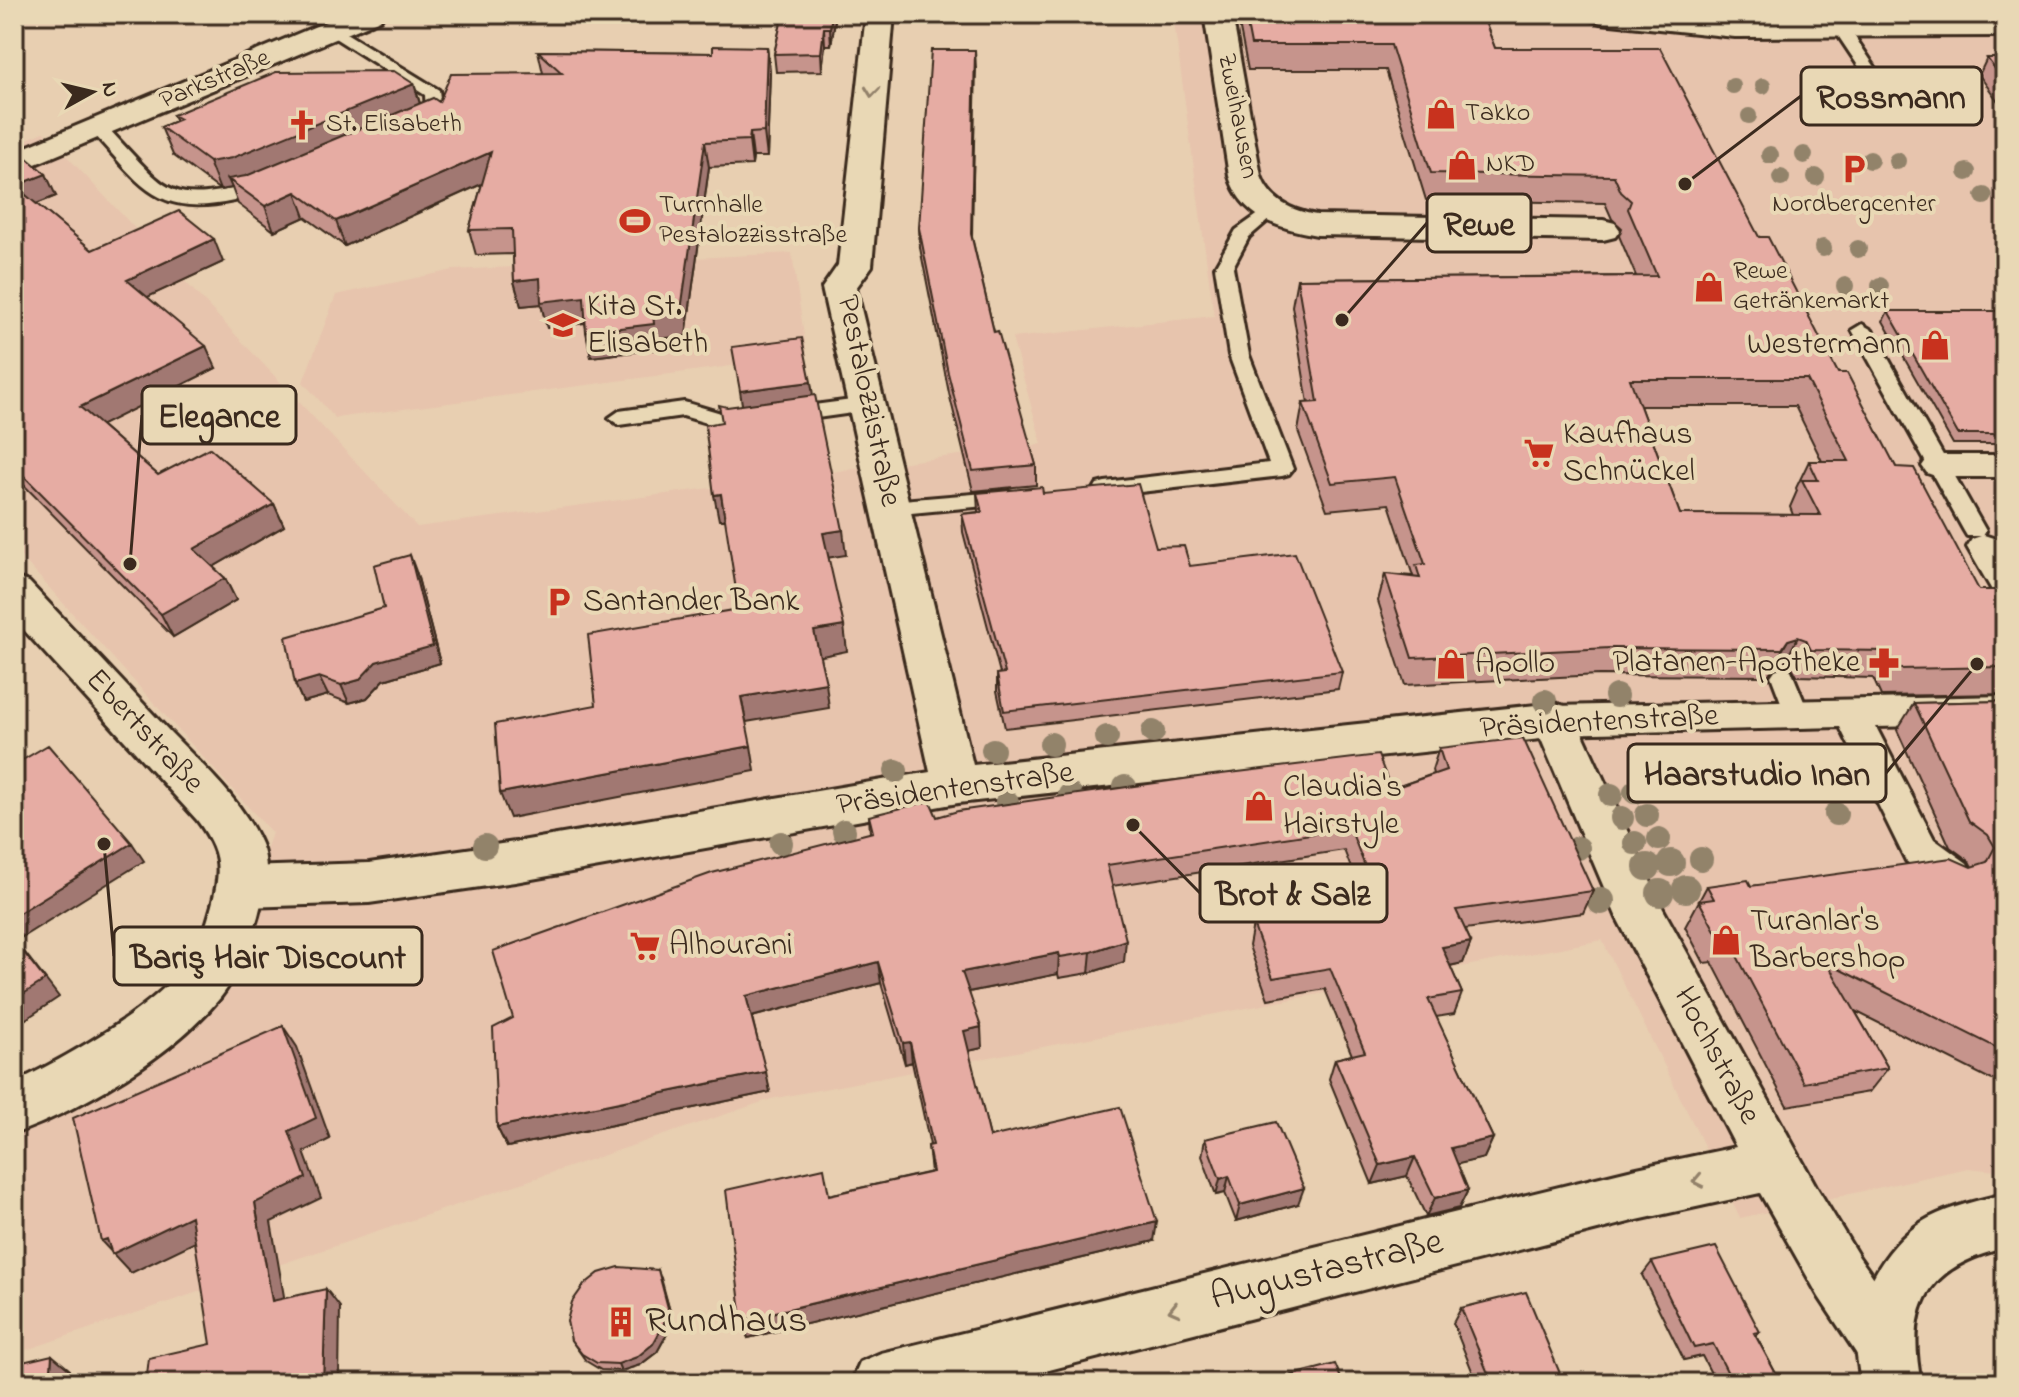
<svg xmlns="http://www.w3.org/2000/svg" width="2019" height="1397" viewBox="0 0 2019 1397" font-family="'Indie Flower',sans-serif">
  <rect width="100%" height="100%" fill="#e8cfb1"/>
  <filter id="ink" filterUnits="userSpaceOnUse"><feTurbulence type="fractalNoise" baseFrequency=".0125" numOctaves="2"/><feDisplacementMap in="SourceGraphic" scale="16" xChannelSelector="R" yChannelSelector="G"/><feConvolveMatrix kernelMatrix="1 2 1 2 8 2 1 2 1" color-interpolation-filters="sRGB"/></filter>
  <g filter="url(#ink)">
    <path fill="#e7c4ad" d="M1173,14h832v1158l-37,-4 -228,50 -138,-278 -831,159 -757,255v-245l103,-48 137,-175 18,-53 -258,-284v-404l30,-13 373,395 625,-83 -30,-106 202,-22z
      M792,253l15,103 -472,62 -32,-36 33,-87 117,-25z"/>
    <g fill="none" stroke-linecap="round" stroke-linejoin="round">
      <g stroke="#3b2a1e" stroke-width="6">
        <path id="service" d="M1841,23l6,2 30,45 -2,3 -6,2 -6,-2 -30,-45z
          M333,25l106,65 3,25c-5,8 -17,11 -26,9l-2,-4 12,-7 -1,-18 -98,-62 -2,-3z
          M99,124l6,1c69,72 59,81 161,56l9,5c-10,10 -27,12 -41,15 -79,17 -93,-17 -141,-68l-2,-4z
          M1270,206l9,5 -30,26 -16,30 16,88 44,114 -4,5 -7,2 -177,20 -8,-2 -3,-5 3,-5 8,-2 164,-19 -40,-108 -14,-88 21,-37z
          M1862,324l10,6 114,201 -3,5h-16l-3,-5 -112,-201z
          M867,398l7,2 3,5 -3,5 -143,20 -48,-14 -64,9 -10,-7 10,-7 65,-9 47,14z
          M1009,491l8,2 3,5 -3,5 -127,12 -8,-2 -3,-5 3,-5 8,-2z
          M1783,667l8,3 19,46 -3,7 -9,2 -9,-2 -18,-47 4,-6z"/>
      </g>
      <g stroke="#3b2a1e" stroke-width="6">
        <path id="pedestrian" d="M1938,455h67v22h-67l-11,-4 -5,-7 5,-7z
          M1984,535l12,4 9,16v41l-12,-4 -26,-45 5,-8z
          M2005,696v28l-129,3 58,112 33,24 6,11 -6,11 -14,5 -14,-5 -33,-24 -66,-134 -285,7 -13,-4 -5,-10 5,-10 13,-4z"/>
      </g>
      <g stroke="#3b2a1e" stroke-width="6">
        <path id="minor" d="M345,14h39l-4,6 -366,153v-21z
          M866,14h28l-22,252 -16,22 117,477 582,-62 16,5 92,201 153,277 43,71 47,66 8,21 -8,21 -21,8 -21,-8 -45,-68 -59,-104 -123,27 -639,163h-147l9,-21 21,-9 756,-185 99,-21 -119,-229 -76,-179 -583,64 -443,79 -146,21 -127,4 -17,-6 -7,-14 7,-14 17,-6 127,-4 146,-21 415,-70 -108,-484 16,-23z
          M1204,14h28l29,162c9,25 31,35 56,39l286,5 12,3 5,7 -5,7 -12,3 -286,-5c-39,-7 -75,-17 -88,-59z
          M1587,14h96l52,5 270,-1v18l-270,1 -134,-14 -10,-3z"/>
      </g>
      <g stroke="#3b2a1e" stroke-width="6">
        <path id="tertiary" d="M14,577l15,5c47,50 94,100 141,150 33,34 72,68 91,112 10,24 3,48 -3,72 -8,27 -20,60 -38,82 -48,58 -136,110 -206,136v-51c53,-26 146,-77 178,-127 10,-15 15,-33 20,-51 10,-37 8,-54 -15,-85l-183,-201z
          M2005,1194v54c-79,18 -99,59 -84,135h-60c-2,-16 -6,-32 -5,-49 3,-44 34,-95 73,-116 24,-12 50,-18 76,-24z"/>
      </g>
      <use href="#service" fill="#e9d8b5" fill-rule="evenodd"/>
      <use href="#pedestrian" fill="#e9d8b5" fill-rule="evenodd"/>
      <use href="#minor" fill="#e9d8b5" fill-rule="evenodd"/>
      <use href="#tertiary" fill="#e9d8b5" fill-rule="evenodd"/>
    </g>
    <g fill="#92836b">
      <circle cx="1733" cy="86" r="8"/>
      <circle cx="1763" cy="86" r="8"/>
      <circle cx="1749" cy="116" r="8"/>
      <circle cx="1770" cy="155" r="9"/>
      <circle cx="1804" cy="155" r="9"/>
      <circle cx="1870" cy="160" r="9"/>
      <circle cx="1897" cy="161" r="9"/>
      <circle cx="1967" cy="172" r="9"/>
      <circle cx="1816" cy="177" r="9"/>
      <circle cx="1781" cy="178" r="9"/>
      <circle cx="1984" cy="196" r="9"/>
      <circle cx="1823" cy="248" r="9"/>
      <circle cx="1858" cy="249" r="9"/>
      <circle cx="1845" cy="286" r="9"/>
      <circle cx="1880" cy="286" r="9"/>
      <circle cx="1616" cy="696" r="12"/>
      <circle cx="1545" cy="701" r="12"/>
      <circle cx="1153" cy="732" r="12"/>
      <circle cx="1107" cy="737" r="12"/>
      <circle cx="1051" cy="744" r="12"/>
      <circle cx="993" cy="750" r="12"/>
      <circle cx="896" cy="771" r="12"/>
      <circle cx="1125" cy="787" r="12"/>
      <circle cx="1635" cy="792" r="12"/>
      <circle cx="1070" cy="795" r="12"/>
      <circle cx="1611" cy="795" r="12"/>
      <circle cx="1007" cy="802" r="12"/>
      <circle cx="1836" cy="814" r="12"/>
      <circle cx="1647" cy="815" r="12"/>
      <circle cx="1622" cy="818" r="12"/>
      <circle cx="844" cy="831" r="12"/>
      <circle cx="1659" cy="839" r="12"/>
      <circle cx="781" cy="843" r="12"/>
      <circle cx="1635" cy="843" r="12"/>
      <circle cx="485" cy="846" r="12"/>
      <circle cx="1578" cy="848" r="12"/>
      <circle cx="1701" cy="859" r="12"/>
      <circle cx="1671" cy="863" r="14"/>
      <circle cx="1647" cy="867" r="14"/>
      <circle cx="1686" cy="889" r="14"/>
      <circle cx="1660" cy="893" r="14"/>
      <circle cx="1601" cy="901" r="14"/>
    </g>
    <path fill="#c6948c" stroke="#3b2a1e" stroke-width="2" fill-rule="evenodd" d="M783,14h53l-5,31h-6l-3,26 -46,1 -2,-18z
      M1237,14h245l13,34 264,189 79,136 58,94 83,123h26v104l-124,2 -8,-18 -76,-2 -5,-9 -8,-3 -10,3 -6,9 -169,-1 -194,10 -27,-84 7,-27 28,2 -24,-72 -62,6 -29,-79 5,-28h5l-16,-97 5,-27 339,-3 -17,-40 3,-8 -10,-9 -7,-16 -179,-3 -40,-130h-138zM1640,406h155l27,55h-13l-13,27 1,3 -7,16 3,8 -113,-1z
      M767,47l3,24 -3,86h-14l-1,8 -43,2 -23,169 -28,3v10l-67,8 -6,-34 -38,5 -6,-24 -20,2 -7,-25 -1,-27 -37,1 -7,-25 13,-46 -137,62 -40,-29 -31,14 -36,-27 -6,-16 -12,2 -47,-35 -12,-28 15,-6 -3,-6 241,-31 6,19 19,-1 104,-29 -5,-22 175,2z
      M975,50l-3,187 22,95 42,133v20l-63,6 -24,-98 -29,-145 -1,-20z
      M1987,58h18v53l-26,-36z
      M14,150l42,46 -20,8 56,46 131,12 -76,35 69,71 -115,57 57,50 116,29 10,22 -71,41 12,11 11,22 -63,37 -159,-162z
      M1888,311h117v133h-52l-70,-123z
      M977,493h66l113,54 34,19 152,106 -4,17 -333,39 -8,-37v-17l3,-1 -37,-141 -1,-18 16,-2z
      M417,574l23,89 -56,17 -17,18 -18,5 -21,-8 -25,7 -8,-18 89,-76z
      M2005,701v377l-13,2 -137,-69 33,57 -19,24 -82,14 -75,-144 -8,1 -19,-36 22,-41h44l221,-19 -3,-6 -19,-14 -53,-117 17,-27z
      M1439,748l154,143 -10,22 -118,16 6,13 -8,21 -13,3 12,27 -8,21 -18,3 57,121 -9,20 -27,6 11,26 -9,18 -33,8 -19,-40 -35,8 -43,-105 6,-20 17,-4 -27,-66 -57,10 -19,-53 4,-22 112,-20 -21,-54 -232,36 12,76 -35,11 -30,5 -1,-4 -89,18 13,56 -14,3 22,86 164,104 -406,97 -6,-18 87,-125 102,-23 -3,-26 2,-1 -18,-83 -7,2 -24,-81 -129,34 18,75 -263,55 -10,-20 16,-109 357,-185 -1,-17 68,1 454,-28 42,-15 -1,-4z
      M1205,1139l93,65 -62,17 -11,-28 -9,2 -14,-39z
      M1652,1262l108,70 -4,4 25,47h-65l-14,-27 -18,4 -42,-85z
      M661,1278l10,37 -4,19 -10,18 -17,13 -19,6 -20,-1 -15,-9 -15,-21z
      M1461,1308l103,75h-87l-24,-60z"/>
    <path fill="#a17872" stroke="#3b2a1e" stroke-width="2" d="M832,14h4l-5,31 -1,-17z
      M824,28l1,17 -3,26 -1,-18z
      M767,47l3,24 -3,86 -3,-25z
      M975,50l1,19 -5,185v-20z
      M414,84l8,27 -183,76 -11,-8 4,9 -12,2 -11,-28z
      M750,133l3,24 -1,8 -3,-25z
      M705,142l4,25 -23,169 -28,3v10l-67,8 -5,-25z
      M491,152l6,25 -152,69 -9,-25z
      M46,174l10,22 -30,12 -11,-22z
      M296,192l9,25 -31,14 -9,-25z
      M214,239l9,23 -86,40 -10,-22z
      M540,278l44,19 5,25 -42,6 -6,-24 -20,2 -7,-25z
      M206,346l10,22 -124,62 -12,-23z
      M811,382l3,20 -71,9 -3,-20z
      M721,494l4,26h-6l-5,-25z
      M274,504l10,22 -78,45 -12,-22z
      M843,530l3,25 -20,3 -3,-25z
      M410,555l7,19 23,89 -56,17 -17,18 -18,5 -8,-18 18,-5z
      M225,578l11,22 -63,37 -12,-23z
      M844,626l3,25 -30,6 -3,-26z
      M1798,637l-14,27 -10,3 -6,9 20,-36z
      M319,677l9,18 -25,7 -8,-18z
      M826,683l3,25 -83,14 -5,-25z
      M751,746l4,25 -245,47 -10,-25z
      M132,843l12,18 -128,80 43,56 -45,30v-111z
      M1126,940l-2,22 -35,11 2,-21z
      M1471,942l-8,21 -28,6 7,-22z
      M1059,953l-1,21 -95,19 -1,-21z
      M878,962l3,21 -130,34 -5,-21z
      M283,1026l14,21 33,92 -26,13 17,46 -50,24 17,97 -16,-18 -17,-98 34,-72z
      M981,1027l1,21 -18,4v-21z
      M910,1042l2,20 -7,2 -2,-21z
      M766,1072l4,20 -263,55 -10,-20z
      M1493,1138l-9,20 -42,10 9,-20z
      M1415,1157l-8,19 -35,8 8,-19z
      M1229,1176l-4,17 -9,2 4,-16z
      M1304,1188l-6,16 -62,17 4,-16z
      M1468,1190l-9,18 -33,8 9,-18z
      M191,1216l17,20 -77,37 -30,-32 6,-2z
      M1157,1222l-3,19 -406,97 -6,-18z
      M658,1270l13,45 -4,19 -10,18 -17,13 -19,6 -3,-7z
      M326,1289l14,18 -1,76h-16z
      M52,1355l18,15 -1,13h-19z"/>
    <path fill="#e6aca3" stroke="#3b2a1e" stroke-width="2" fill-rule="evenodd" d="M783,14h49l-2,14h-6l-3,25 -47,1z
      M1245,14h237l13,34h165l99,189h9l70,136h9l49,94 18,1 65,122h26v77l-107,2 -9,-18 -78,-1 -5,-10 -8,-3 -10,3 -6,9 -172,-1 -198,10 -27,-84 35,4 -4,-13 9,-1 -30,-87 -63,6 -29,-80 15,-1 -21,-123 360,-3 -29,-67 3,-8 -10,-9 -7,-16 -183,-3 -40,-128h-140zM1630,379h177l42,82h-40l9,19h-16l18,35 -140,-1z
      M713,46l54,1 -3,85 -14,1 -1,7 -44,2 -24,168 -28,4 1,10 -68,8 -2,-35 -43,5 -1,-24 -26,3 -2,-52 -43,1 22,-78 -155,69 -40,-29 -31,14 -37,-27 18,-3 187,-78 6,4 12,-28 111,-1 -24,-22 175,2z
      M931,50h44l-4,184 23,98 4,-1 38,134 -63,6 -25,-98 -29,-145z
      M1987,58h18v24z
      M394,71l20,13 -182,74 -23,4 -48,-35 19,-8 -7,-4 103,-43z
      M16,149l30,25 -31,12 77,64 87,-39 35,28 -87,41 79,66 -126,61 78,68 52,-27 64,56 -80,45 31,29 -64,36 -147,-148v-316z
      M1888,311h117v123h-47z
      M802,338l9,44 -71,9 -8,-44z
      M815,395l28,135 -20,3 21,93 -30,5 12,52 -85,14 10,49 -251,47 -5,-69 101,-19 -8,-70 151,-26 -18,-115 -7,1 -9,-70 17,-3 -3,-17 8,2z
      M1138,484l18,63 28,-1 6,20 105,-13 47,119 -338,39 -7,-37 8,-1 -43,-159 20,-2 -5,-19 65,-6 1,6z
      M410,555l23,91 -57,16 -17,18 -18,5 -22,-8 -24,7 -9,-47 98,-29 -10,-43z
      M2005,701v351l-178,-89 61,105 -84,15 -77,-146 -8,1 -20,-37 15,-2 -7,-13 41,-6 3,6 200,-28 20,9 16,-5 8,-15 -7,-12 -19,-14 -55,-118z
      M1523,738l70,153 -137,19 15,32 -29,5 20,46 -34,6 65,139 -42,10 17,42 -33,8 -20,-41 -35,8 -45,-106 30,-7 -35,-84 -57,10 -20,-54 126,-22 -29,-74 -243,37 19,75 -35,12 -31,5 -1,-4 -97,19 19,55 -17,4 26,106 130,-30 37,115 -415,98 -16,-130 98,-22 5,27 104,-23 -5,-26 5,-1 -23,-103 -7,1 -25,-81 -132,34 20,76 -269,55 -4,-99 20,-10 -20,-67 219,-78 161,-41 -4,-16 61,-15 7,16 21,-6 247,-35 173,-21 13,34 55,-19 -7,-22z
      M48,745l84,98 -118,73v-151z
      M14,940l31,40 -31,20z
      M283,1026l33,92 -27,13 17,47 -51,25 17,98 54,-12 -3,94h-177l3,-25 62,-14 -20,-128 -79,38 -5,-15 -6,2 -28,-123z
      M1276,1122l28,66 -64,17 -11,-29 -9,3 -15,-40z
      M1716,1247l44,85 -6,1 27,50h-48l-20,-39 -19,4 -42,-86z
      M619,1267l39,3 10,38 -5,18 -10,18 -16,13 -19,7 -21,-1 -15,-9 -11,-14 -4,-19 5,-19 12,-17 15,-12z
      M1526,1292l38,91h-72l-31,-75z
      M52,1355l-2,28h-36v-19z
      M1335,1364l8,19h-77v-1z"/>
    <defs><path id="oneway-chevron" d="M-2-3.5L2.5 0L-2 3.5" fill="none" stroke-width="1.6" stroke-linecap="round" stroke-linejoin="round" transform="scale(2)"/></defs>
    <g stroke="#92816a">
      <use href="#oneway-chevron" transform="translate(872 92) rotate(96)"/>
      <use href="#oneway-chevron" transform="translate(1698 1181) rotate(168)"/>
      <use href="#oneway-chevron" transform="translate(1174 1310) rotate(166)"/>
    </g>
  </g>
  <defs>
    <g id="shop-bare" transform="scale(2.4)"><path d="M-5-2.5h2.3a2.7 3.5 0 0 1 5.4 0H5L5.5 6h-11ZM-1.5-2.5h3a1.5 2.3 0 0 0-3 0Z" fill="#c8321e" stroke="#e9d8b5" stroke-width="2.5" paint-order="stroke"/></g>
    <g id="church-bare" transform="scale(2.4)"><path d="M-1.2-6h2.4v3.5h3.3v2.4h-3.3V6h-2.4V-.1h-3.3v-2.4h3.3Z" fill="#c8321e" stroke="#e9d8b5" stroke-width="2.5" paint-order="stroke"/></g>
    <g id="parking-bare" transform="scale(2.4)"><path d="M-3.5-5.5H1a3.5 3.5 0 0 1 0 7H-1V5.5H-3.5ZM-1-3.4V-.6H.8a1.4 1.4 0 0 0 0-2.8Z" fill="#c8321e" stroke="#e9d8b5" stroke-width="2.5" paint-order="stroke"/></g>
    <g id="stadium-bare" transform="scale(2.4)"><path d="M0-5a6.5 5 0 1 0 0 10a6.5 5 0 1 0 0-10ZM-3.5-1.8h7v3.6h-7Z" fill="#c8321e" stroke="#e9d8b5" stroke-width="2.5" paint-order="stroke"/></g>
    <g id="school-bare" transform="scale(2.4)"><path d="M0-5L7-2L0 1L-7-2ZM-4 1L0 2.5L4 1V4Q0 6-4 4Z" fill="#c8321e" stroke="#e9d8b5" stroke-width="2.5" paint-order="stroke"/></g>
    <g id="supermarket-bare" transform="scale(2.4)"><path d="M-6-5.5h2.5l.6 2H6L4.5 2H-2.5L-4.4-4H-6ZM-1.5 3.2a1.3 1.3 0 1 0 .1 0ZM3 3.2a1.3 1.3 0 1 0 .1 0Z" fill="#c8321e" stroke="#e9d8b5" stroke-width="2.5" paint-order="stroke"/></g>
    <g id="pharmacy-bare" transform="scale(2.4)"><path d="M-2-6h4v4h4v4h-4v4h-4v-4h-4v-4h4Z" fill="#c8321e" stroke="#e9d8b5" stroke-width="2.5" paint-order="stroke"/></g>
    <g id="building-bare" transform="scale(2.4)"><path d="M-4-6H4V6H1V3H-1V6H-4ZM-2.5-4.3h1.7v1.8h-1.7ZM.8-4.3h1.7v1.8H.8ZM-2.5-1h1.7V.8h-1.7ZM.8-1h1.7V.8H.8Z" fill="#c8321e" stroke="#e9d8b5" stroke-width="2.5" paint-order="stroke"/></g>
  </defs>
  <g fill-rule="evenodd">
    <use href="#shop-bare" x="1441" y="114"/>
    <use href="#church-bare" x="302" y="125"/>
    <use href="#shop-bare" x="1462" y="165"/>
    <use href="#parking-bare" x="1854" y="169"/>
    <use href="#stadium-bare" x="635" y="221"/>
    <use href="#shop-bare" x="1709" y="287"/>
    <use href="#school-bare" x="563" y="325"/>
    <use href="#shop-bare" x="1935" y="345"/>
    <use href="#supermarket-bare" x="1539" y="453"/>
    <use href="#parking-bare" x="559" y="602"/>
    <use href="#pharmacy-bare" x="1884" y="663"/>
    <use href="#shop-bare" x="1451" y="664"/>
    <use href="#shop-bare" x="1259" y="806"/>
    <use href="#shop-bare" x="1726" y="940"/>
    <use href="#supermarket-bare" x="645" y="946"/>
    <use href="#building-bare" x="621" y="1322"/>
  </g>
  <g text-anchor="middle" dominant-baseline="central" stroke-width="8" stroke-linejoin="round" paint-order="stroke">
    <g font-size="26" fill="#3b2a1e" stroke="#e9d8b5">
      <text transform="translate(215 80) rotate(-23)">Parkstraße</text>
      <text transform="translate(1237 116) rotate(79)">Zweihausen</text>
    </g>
    <g font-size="26" fill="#3b2a1e" stroke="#e9d8b5" text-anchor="start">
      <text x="1465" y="114">Takko</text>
      <text x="326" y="125">St. Elisabeth</text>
      <text x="1486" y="165">NKD</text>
      <text x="1854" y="205" text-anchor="middle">Nordbergcenter</text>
      <text x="659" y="206">Turrnhalle<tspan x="659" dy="30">Pestalozzisstraße</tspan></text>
      <text x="1733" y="272">Rewe<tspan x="1733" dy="30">Getränkemarkt</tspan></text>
    </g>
    <g font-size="32" fill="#3b2a1e" stroke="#e9d8b5" text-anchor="start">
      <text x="587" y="307">Kita St.<tspan x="587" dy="37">Elisabeth</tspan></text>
      <text x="1911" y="345" text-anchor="end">Westermann</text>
      <text x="1563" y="435">Kaufhaus<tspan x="1563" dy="37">Schnückel</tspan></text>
      <text x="583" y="602">Santander Bank</text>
      <text x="1860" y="663" text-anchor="end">Platanen-Apotheke</text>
      <text x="1475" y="664">Apollo</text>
      <text x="1283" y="788">Claudia's<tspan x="1283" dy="37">Hairstyle</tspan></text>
      <text x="1750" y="922">Turanlar's<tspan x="1750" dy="37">Barbershop</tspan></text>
      <text x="669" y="946">Alhourani</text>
    </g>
    <g font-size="32" fill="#3b2a1e" stroke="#e9d8b5">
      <text transform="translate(868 401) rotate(78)">Pestalozzistraße</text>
      <text transform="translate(1599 723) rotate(-3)">Präsidentenstraße</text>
      <text transform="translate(144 732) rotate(47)">Ebertstraße</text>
      <text transform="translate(955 790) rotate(-8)">Präsidentenstraße</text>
      <text transform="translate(1716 1056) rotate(62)">Hochstraße</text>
    </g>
    <g font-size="38" fill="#3b2a1e" stroke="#e9d8b5">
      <text transform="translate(1327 1271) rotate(-14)">Augustastraße</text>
    </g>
    <g font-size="38" fill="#3b2a1e" stroke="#e9d8b5" text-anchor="start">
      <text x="645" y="1322">Rundhaus</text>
    </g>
  </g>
  <path fill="none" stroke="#3b2a1e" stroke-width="3" d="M1685 184L1801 96M1342 320L1427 223M130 564L142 415M1977 664L1886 773M1133 825L1200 893M104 844L114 956"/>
  <g fill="#3b2a1e" stroke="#e9d8b5" stroke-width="3">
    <circle cx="1685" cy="184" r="8"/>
    <circle cx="1342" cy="320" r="8"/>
    <circle cx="130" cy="564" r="8"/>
    <circle cx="1977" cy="664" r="8"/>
    <circle cx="1133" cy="825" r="8"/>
    <circle cx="104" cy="844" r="8"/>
  </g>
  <g fill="#e9d8b5" stroke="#3b2a1e" stroke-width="3">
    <rect x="1801" y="67" width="181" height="58" rx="8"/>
    <rect x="1427" y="194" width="104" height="58" rx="8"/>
    <rect x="142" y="386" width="154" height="58" rx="8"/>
    <rect x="1628" y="744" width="258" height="58" rx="8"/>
    <rect x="1200" y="864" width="187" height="58" rx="8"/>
    <rect x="114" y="927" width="308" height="58" rx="8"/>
  </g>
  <g font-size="34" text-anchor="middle" font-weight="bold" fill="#3b2a1e">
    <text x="1891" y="108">Rossmann</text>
    <text x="1479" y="235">Rewe</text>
    <text x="219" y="427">Elegance</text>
    <text x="1757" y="785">Haarstudio Inan</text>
    <text x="1293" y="905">Brot &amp; Salz</text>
    <text x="268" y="968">Bariş Hair Discount</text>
  </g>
  <rect width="2019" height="1397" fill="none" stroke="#e9d8b5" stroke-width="48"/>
  <rect x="24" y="24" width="1971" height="1349" fill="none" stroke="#3b2a1e" stroke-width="3" filter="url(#ink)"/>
  <g transform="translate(92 92) rotate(82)" stroke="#e9d8b5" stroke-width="6" paint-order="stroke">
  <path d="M0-6L14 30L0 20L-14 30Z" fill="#3b2a1e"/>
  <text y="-12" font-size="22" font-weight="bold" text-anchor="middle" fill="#3b2a1e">N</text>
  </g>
</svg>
